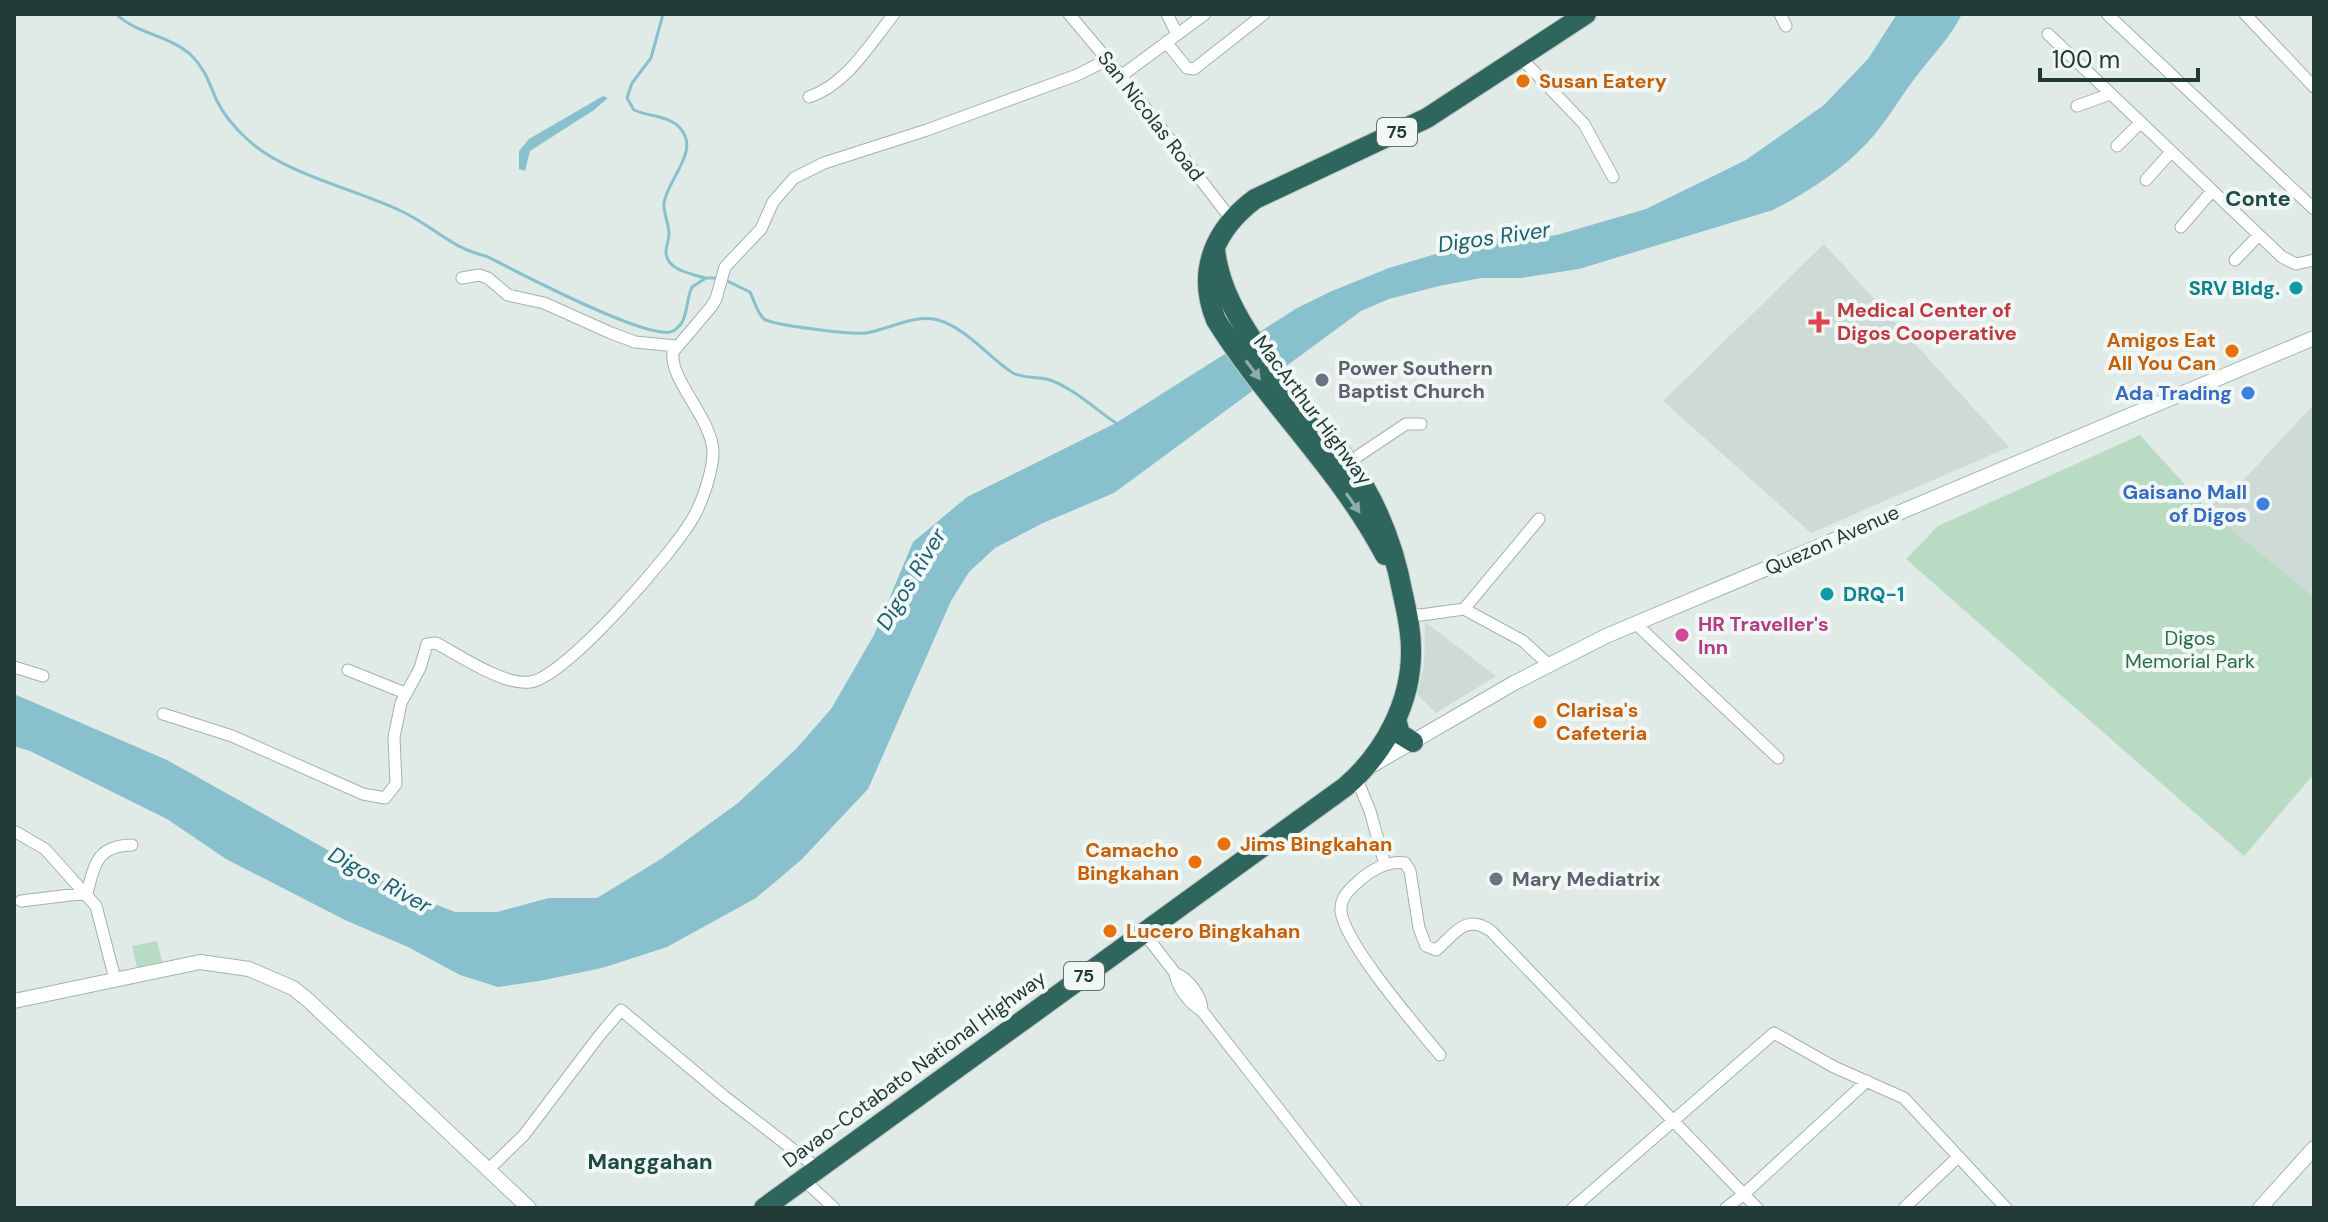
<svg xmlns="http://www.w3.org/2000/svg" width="2328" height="1222" viewBox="0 0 2328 1222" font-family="'DM Sans',sans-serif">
  <rect width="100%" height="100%" fill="#e0eae6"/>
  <path fill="#cedad5" d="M1824,244l185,203 -198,86 -148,-132z
    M2314,404v193l-106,-87 13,-15 6,3z
    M1425,622l71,54 -60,37 -19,-19 7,-29z"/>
  <path fill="#b9dbc4" d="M2140,435l68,75 106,87v177l-70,82 -338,-297 32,-33z
    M157,941l5,21 -25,5 -5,-21z"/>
  <path fill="#88c0ce" d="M1897,14h65c-12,24 -31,43 -47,64 -16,21 -30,46 -47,64 -27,29 -60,50 -95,68l-194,59 -58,9h-40l-42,8 -50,13 -28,12 -247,182 -71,30 -48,25 -26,24 -18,29 -83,188 -67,71 -45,38 -89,49 -65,21 -63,13 -41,6 -38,-12 -52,-28 -63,-27 -119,-61 -59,-40 -137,-68 -16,-5v-52l153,66 234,131 54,21h42l52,-14h48l64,-39 77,-56 58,-54 35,-40 43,-74 39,-93 54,-45 149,-74 181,-115 35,-17 57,-23 97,-29 39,1 32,-5 89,-26 100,-49 78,-55 44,-46z
    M603,96l5,2 -14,12 -64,41 -5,20 -6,-2v-18l10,-12z"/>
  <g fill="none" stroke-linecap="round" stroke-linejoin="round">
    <path stroke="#88c0ce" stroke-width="3" d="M116,14c21,20 52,21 74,40 15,14 19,29 27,47 7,14 19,28 30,38 37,35 108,50 154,72 31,14 49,37 85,45 28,14 165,87 187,75 16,-8 12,-30 19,-44l14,-9h9
      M663,14l-12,44 -19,25 -5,15 7,12c15,7 34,5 46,18 21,22 -13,52 -16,75 -1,10 5,20 5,31 0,6 -3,12 -3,18 0,18 26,22 39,26
      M725,280l25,12c4,8 7,21 14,27 7,6 90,16 102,14 24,-4 48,-19 72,-13 30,9 50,37 75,53 12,6 25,3 37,7 25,9 47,31 69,45"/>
    <g stroke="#a3b2ad" stroke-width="13">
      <path id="street" d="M1069,14l52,62 110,143
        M1167,14l10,20
        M1780,14l6,12
        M2107,14l207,195
        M2245,14l69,73
        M2048,34l234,223 14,7 18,-4
        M1166,42l21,26 7,1 70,-55
        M1521,58l63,66 29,53
        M1121,76l84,-62
        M809,97c38,-13 61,-53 85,-83
        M2077,106l33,-12
        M2117,146l23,-23
        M2146,180l25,-28
        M2181,227l31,-36
        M2235,260l24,-25
        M462,278l17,-3 9,3 20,17 36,8 67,30 24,9 41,4
        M1346,464l60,-40h15
        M1464,609l59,32 26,24
        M1408,614l13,1 43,-6 75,-90
        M1636,624l142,134
        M14,667l29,9
        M348,670l57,23
        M163,714l69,22 131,58 22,4 11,-14 -2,-47 7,-34 19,-35 7,-24 9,-1c23,12 68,43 94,39 35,-4 146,-132 164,-166 9,-16 19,-46 19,-64 -1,-34 -44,-72 -40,-100l38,-45 5,-8 9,-32 36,-38 12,-27 21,-24 30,-15 103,-33 150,-55 30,-15
        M1356,777l14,34 15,54
        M14,831l31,18 51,57 19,73
        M87,893c8,-30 10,-47 45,-48
        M21,901l66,-8
        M1144,933l31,40c2,15 15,31 27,38l154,197
        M1175,973c14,6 27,23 27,38
        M1440,1055c-23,-28 -96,-112 -99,-144 -1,-14 9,-22 19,-31 11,-10 29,-20 45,-17l5,8 9,57 7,18 10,4c19,-16 29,-37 55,-19l266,277
        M488,1170l36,-35 75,-99 22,-26 104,87 92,71
        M803,1179l31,29
        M1573,1208l201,-175 60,34 70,31 102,110
        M1726,1208l18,-14 123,-113
        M1904,1208l54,-51"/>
    </g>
    <g stroke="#9fb6af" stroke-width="16">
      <path id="secondary" d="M1369,767l145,-84 92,-47 708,-298
        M14,1001l186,-39 49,7 44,19 15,12 221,208
        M2260,1208l54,-60"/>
    </g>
    <g stroke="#bcc4c2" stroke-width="22">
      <path id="highway" d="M1385,555c-45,-86 -118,-153 -169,-235 -20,-49 -1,-91 39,-121l172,-81 159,-104
        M1396,719l4,15 13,8
        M764,1208l581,-421c40,-34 67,-86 66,-138 0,-19 -4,-36 -8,-54 -9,-49 -25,-92 -55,-133 -44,-62 -126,-136 -133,-213"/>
    </g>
    <use href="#street" stroke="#fff" stroke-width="11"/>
    <use href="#secondary" stroke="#fff" stroke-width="14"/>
    <use href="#highway" stroke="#2e655d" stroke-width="20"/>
  </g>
  <defs><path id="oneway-solid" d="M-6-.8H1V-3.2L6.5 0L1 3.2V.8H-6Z" transform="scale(2)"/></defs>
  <g fill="#8faea8">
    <use href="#oneway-solid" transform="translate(1253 370) rotate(53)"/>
    <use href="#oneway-solid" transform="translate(1353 503) rotate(55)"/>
  </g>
  <g fill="#e8710a" stroke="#f0f7f4" stroke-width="3">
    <circle cx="1523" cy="81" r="8"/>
    <circle cx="2232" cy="351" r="8"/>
    <circle cx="1540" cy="722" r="8"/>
    <circle cx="1224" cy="844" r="8"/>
    <circle cx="1195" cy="862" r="8"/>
    <circle cx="1110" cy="931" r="8"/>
  </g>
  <g fill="#0f9aa8" stroke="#f0f7f4" stroke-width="3">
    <circle cx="2296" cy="288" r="8"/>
    <circle cx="1827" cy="594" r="8"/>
  </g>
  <path fill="#e0444e" stroke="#f0f7f4" stroke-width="3" d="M1815 310h8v8h8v8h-8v8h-8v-8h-8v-8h8z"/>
  <g fill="#6b7280" stroke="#f0f7f4" stroke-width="3">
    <circle cx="1322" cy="380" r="8"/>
    <circle cx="1496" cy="879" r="8"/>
  </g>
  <g fill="#3f7fe0" stroke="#f0f7f4" stroke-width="3">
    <circle cx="2248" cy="393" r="8"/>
    <circle cx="2263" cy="504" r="8"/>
  </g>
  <circle fill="#d1479c" stroke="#f0f7f4" stroke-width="3" cx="1682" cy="635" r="8"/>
  <g text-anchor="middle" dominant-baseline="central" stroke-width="8" stroke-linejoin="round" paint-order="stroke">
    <g fill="#f0f7f4" stroke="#5f736e" stroke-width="2">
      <rect x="1377" y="118" width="40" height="28" rx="6"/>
      <rect x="1064" y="962" width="40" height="28" rx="6"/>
    </g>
    <g font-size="18" font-weight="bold" fill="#213a35">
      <text x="1397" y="132">75</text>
      <text x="1084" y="976">75</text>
    </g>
    <g font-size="20" font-weight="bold" fill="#c56008" stroke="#f0f7f4" text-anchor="start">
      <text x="1539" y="81">Susan Eatery</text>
      <text x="2216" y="340" text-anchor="end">Amigos Eat<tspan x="2216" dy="23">All You Can</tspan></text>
      <text x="1556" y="710">Clarisa's<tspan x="1556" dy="23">Cafeteria</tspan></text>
      <text x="1240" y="844">Jims Bingkahan</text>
      <text x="1179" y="850" text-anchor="end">Camacho<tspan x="1179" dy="23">Bingkahan</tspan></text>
      <text x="1126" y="931">Lucero Bingkahan</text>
    </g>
    <g font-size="20" fill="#213a35" stroke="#f0f7f4">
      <text transform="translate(1151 116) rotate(52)">San Nicolas Road</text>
      <text transform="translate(1313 410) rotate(53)">MacArthur Highway</text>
      <text transform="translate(1832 540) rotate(-24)">Quezon Avenue</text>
      <text transform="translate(914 1069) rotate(-36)">Davao-Cotabato National Highway</text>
    </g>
    <g font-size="20" font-weight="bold" fill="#0d838f" stroke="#f0f7f4" text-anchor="end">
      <text x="2280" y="288">SRV Bldg.</text>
      <text x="1843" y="594" text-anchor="start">DRQ-1</text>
    </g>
    <g font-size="20" font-weight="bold" fill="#be3a42" stroke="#f0f7f4" text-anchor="start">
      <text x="1837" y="310">Medical Center of<tspan x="1837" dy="23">Digos Cooperative</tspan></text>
    </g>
    <g font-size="20" font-weight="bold" fill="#5b616d" stroke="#f0f7f4" text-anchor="start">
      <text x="1338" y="368">Power Southern<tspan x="1338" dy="23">Baptist Church</tspan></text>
      <text x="1512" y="879">Mary Mediatrix</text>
    </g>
    <g font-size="20" font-weight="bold" fill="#366cbe" stroke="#f0f7f4" text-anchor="end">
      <text x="2232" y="393">Ada Trading</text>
      <text x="2247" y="492">Gaisano Mall<tspan x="2247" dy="23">of Digos</tspan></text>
    </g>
    <g font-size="20" font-weight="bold" fill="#b23c85" stroke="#f0f7f4" text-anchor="start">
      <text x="1698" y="624">HR Traveller's<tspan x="1698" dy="23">Inn</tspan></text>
    </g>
    <g font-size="20" fill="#2c6f4a" stroke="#f0f7f4">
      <text x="2190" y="638">Digos<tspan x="2190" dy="23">Memorial Park</tspan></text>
    </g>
    <g font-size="22" font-weight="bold" fill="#1e4b43" stroke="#f0f7f4">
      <text x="2258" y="198">Conte</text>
      <text x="650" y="1161">Manggahan</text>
    </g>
    <g font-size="22" font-style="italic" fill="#1d6174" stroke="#f0f7f4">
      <text transform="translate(1494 237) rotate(-8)">Digos River</text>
      <text transform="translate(911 579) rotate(-59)">Digos River</text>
      <text transform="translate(380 880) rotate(29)">Digos River</text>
    </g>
  </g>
  <rect width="2328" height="1222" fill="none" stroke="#213a35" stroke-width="32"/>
  <path d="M2040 68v12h158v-12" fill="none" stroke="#213a35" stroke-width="4"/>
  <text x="2052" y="68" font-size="24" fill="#213a35" stroke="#f0f7f4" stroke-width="6" paint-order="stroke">100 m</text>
</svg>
